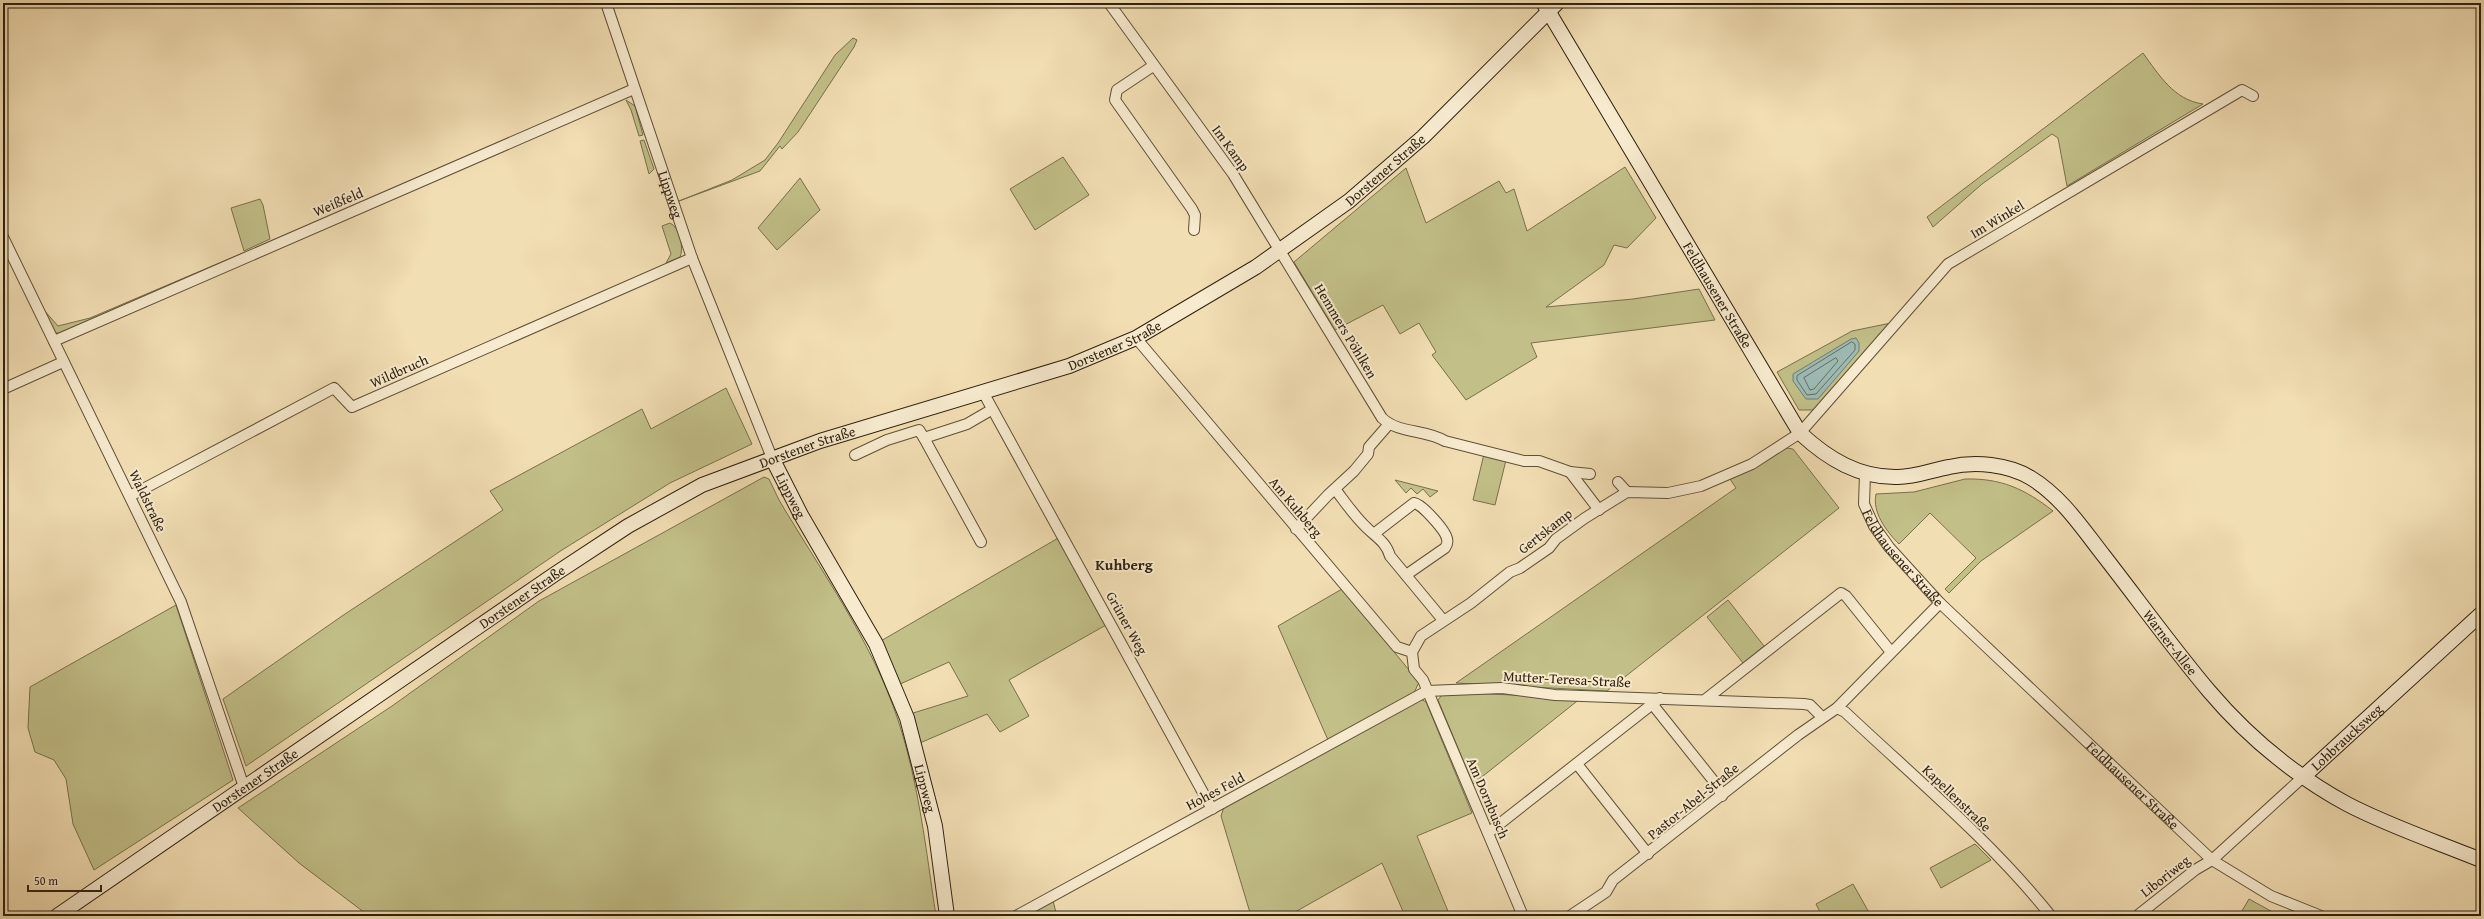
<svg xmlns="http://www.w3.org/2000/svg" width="2484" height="919" viewBox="0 0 2484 919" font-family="'Gentium Book Plus',serif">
  <rect width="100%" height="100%" fill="#f2deb3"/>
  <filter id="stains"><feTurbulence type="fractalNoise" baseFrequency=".005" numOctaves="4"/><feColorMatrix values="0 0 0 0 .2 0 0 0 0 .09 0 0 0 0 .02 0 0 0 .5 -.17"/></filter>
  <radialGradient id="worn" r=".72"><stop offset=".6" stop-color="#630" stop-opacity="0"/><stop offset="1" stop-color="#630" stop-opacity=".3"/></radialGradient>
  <path fill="#c2bf88" stroke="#78704b" d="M853,38l4,2 -3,7 -56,85 -16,17 -2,-3 -20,25 -81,30 53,-21 33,-20 13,-17 57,-88z
    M2143,53c16,22 31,47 60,51l-136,82 -9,-48 -6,-4 -70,50 -49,43 -6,-10z
    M626,100l9,6 8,29 -4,1 -8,-26z
    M644,140l10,29 -5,5 -9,-33z
    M1063,157l26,38 -54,35 -25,-41z
    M1625,167l31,51 -29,30 -13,-3 -10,20 -58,42 87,-8 66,-10 16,31 -184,23 6,14 -71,43 -34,-45 4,-3 -17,-29 -19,11 -17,-29 -48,25 -41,-68 112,-94 20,55 73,-42 7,12 8,-4 13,42z
    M800,178l20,32 -43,40 -19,-22z
    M260,199l3,6 7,34 -26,12 -13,-43z
    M670,223c10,4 14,26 10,34l-14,6 5,-9 -9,-28z
    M3,226l40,83 15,17 32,-8 155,-66 1,2 -187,79h-4l-52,-100z
    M1891,323l-75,87h-17l-22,-38 75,-41z
    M726,388l26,56 -82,39 -108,67 -316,216 -23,-67 119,-83 161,-106 -13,-19 152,-82 9,20z
    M1787,448l6,1 46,59 -232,183 -151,-8 280,-195 -6,-9 25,-12z
    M1484,454l22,6 -11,45 -22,-5z
    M764,477l5,2 10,21c42,71 93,141 119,220 21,64 28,130 38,196h-567l-70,-53 -61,-55 154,-102 147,-105z
    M1965,479c36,-1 60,10 88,32l-72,50 -32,32 -4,-4 31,-31 -46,-45 -31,31c-13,-13 -27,-32 -23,-50l38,-2z
    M1395,480l43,11 -8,6 -7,-8 -6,5 -6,-6 -5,5z
    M1060,537l46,88 -97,55 20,36 -29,16 -13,-18 -67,29 -10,-29 58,-18 -19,-34 -51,23 -19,-43z
    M1342,589l77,93 -5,11 -86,47 -50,-114z
    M1728,600l36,46 -21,17 -36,-46z
    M176,605l57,175 -139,90 -21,-46 -7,-45 -12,-19 -19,-8 -7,-24 2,-41z
    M1444,692l137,6 -108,86 -35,-84z
    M1421,699l5,3 46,111 -55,23 33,80h-45l-23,-53 -94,53h-37l-30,-100 3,-9z
    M1975,844l16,16 -50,28 -11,-20z
    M1853,884l18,32h-49l-6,-12z
    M2249,899l31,17h-41z
    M1053,901l4,15h-33z"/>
  <path fill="#9dbbb5" stroke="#717d72" d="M1856,338l3,5v8l-41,48h-12l-13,-18v-7l58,-35z"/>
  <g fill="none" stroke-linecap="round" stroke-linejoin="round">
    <path stroke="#666e62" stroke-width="1" d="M1852,342l3,2v6l-39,44 -9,1 -10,-15v-4z
      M1836,358l2,3 -24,28 -4,1 -6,-12z"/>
    <g stroke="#605037" stroke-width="12">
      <g id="street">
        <path id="s1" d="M606,3l86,255 80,200"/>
        <path d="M1109,3l124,171 149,244c17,16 43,11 63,23l79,20h15l31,11 20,2"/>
        <path d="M1153,66l-36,24 -2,10 77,109 3,6 -1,15"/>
        <path d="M3,237l178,365 63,185"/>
        <path d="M1136,338l261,309 15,5 2,17 9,11 100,236"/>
        <path d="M54,341l580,-252"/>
        <path d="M3,389l60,-27"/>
        <path d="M983,392l229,417"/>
        <path d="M924,438l57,104"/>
        <path d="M855,455l32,-15 32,-10 5,8 43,-14 24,-14"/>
        <path d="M1570,472l29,38"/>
        <path id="s2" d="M1865,474l-1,30 10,22 15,21 51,56 272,257 59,36 50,20"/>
        <path d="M1618,482l9,10"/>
        <path d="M1335,489c10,13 20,28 32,39 9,9 19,14 23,28l53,64"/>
        <path d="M130,496l204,-108 18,19 340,-149"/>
        <path d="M1296,529l32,-34 26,-24 14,-17 1,-7 20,-23"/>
        <path d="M1375,533l39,-30c8,1 32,28 33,36 1,3 0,6 -2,9l-39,27"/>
        <path d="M1412,652l9,-16 50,-33 39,-31 10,-4 29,-20 7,-9 29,-21 42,-26 41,1 33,-7 51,-22 48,-31 148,-169 294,-174 11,6"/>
        <path d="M1706,699l135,-106 5,3 45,56"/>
        <path d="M1653,705l63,79 6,12"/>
        <path d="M1837,708l8,4c70,66 146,129 206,204"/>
        <path d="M1577,764l71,90"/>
        <path d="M1488,833l172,-135"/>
        <path d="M1016,916l411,-225 75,-3 53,7 249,9 6,1 12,12"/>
        <path d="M1570,916l36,-24 7,-12 185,-145 39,-27 103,-105"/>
        <path d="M2137,916l58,-46 17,-10 91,-83"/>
      </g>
    </g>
    <g stroke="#2f200e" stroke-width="16">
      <g id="secondary">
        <path id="s3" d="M1544,4l256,429c28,26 59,45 98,44 18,0 34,-7 51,-10 26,-6 59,-3 82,11 31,19 51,50 73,78 35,45 68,91 105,135 39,46 85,84 138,113 42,22 90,38 134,56"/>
        <path id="s4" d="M772,458l29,57 75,129 31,74 28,108 12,90"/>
        <path id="s5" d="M2303,777l178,-163"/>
        <path id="s6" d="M57,916l498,-342 73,-48 74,-41 118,-44 249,-75 67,-28 120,-71 93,-66 74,-64 134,-134"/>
      </g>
    </g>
    <use href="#street" stroke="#f7eace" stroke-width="10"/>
    <use href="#secondary" stroke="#f7eace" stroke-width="14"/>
  </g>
  <g text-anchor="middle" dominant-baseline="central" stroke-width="4" stroke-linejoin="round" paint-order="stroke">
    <g font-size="14" fill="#2f200e" stroke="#f7eace">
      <text transform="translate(1231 148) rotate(54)">Im Kamp</text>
      <text stroke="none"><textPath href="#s6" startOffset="1536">Dorstener Straße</textPath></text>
      <text stroke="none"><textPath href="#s1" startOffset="202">Lippweg</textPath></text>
      <text transform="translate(338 202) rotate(-23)">Weißfeld</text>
      <text transform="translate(1997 219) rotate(-31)">Im Winkel</text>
      <text stroke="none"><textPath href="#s3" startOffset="339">Feldhausener Straße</textPath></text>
      <text transform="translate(1346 331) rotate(59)">Hemmers Pöhlken</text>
      <text stroke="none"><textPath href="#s6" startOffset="1212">Dorstener Straße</textPath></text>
      <text transform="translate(399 371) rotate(-24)">Wildbruch</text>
      <text stroke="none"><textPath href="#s6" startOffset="888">Dorstener Straße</textPath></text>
      <text stroke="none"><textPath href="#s4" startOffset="42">Lippweg</textPath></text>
      <text transform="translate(148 501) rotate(64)">Waldstraße</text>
      <text transform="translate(1296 507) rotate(50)">Am Kuhberg</text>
      <text transform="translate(1545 531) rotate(-38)">Gertskamp</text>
      <text stroke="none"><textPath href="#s2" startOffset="97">Feldhausener Straße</textPath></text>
      <text stroke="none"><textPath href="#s6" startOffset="564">Dorstener Straße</textPath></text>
      <text transform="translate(1127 623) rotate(61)">Grüner Weg</text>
      <text stroke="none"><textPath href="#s3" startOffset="963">Warner-Allee</textPath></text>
      <text transform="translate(1567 679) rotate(3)">Mutter-Teresa-Straße</text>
      <text stroke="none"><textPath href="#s5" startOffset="59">Lohbraucksweg</textPath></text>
      <text stroke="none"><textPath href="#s6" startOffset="240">Dorstener Straße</textPath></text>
      <text stroke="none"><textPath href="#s2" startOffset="421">Feldhausener Straße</textPath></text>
      <text stroke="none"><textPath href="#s4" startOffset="366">Lippweg</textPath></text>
      <text transform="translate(1215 791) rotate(-28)">Hohes Feld</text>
      <text transform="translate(1488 798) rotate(67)">Am Dornbusch</text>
      <text transform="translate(1957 798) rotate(44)">Kapellenstraße</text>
      <text transform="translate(1693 801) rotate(-39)">Pastor-Abel-Straße</text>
      <text transform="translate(2165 876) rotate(-38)">Liboriweg</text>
    </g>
    <g font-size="15" font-weight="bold" fill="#2f200e" stroke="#f7eace">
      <text x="1124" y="564">Kuhberg</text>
    </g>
  </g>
  <rect width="2484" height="919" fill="none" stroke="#f2deb3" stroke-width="16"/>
  <rect x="4" y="4" width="2476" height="911" fill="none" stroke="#2f200e" stroke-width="2"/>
  <rect x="8" y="8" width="2468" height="903" fill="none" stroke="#2f200e"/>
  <path d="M28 885v6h73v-6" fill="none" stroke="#2f200e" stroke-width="2"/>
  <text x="34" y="885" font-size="12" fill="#2f200e" stroke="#f7eace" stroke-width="3" paint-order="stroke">50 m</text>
  <rect width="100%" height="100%" filter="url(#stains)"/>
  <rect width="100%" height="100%" fill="url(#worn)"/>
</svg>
